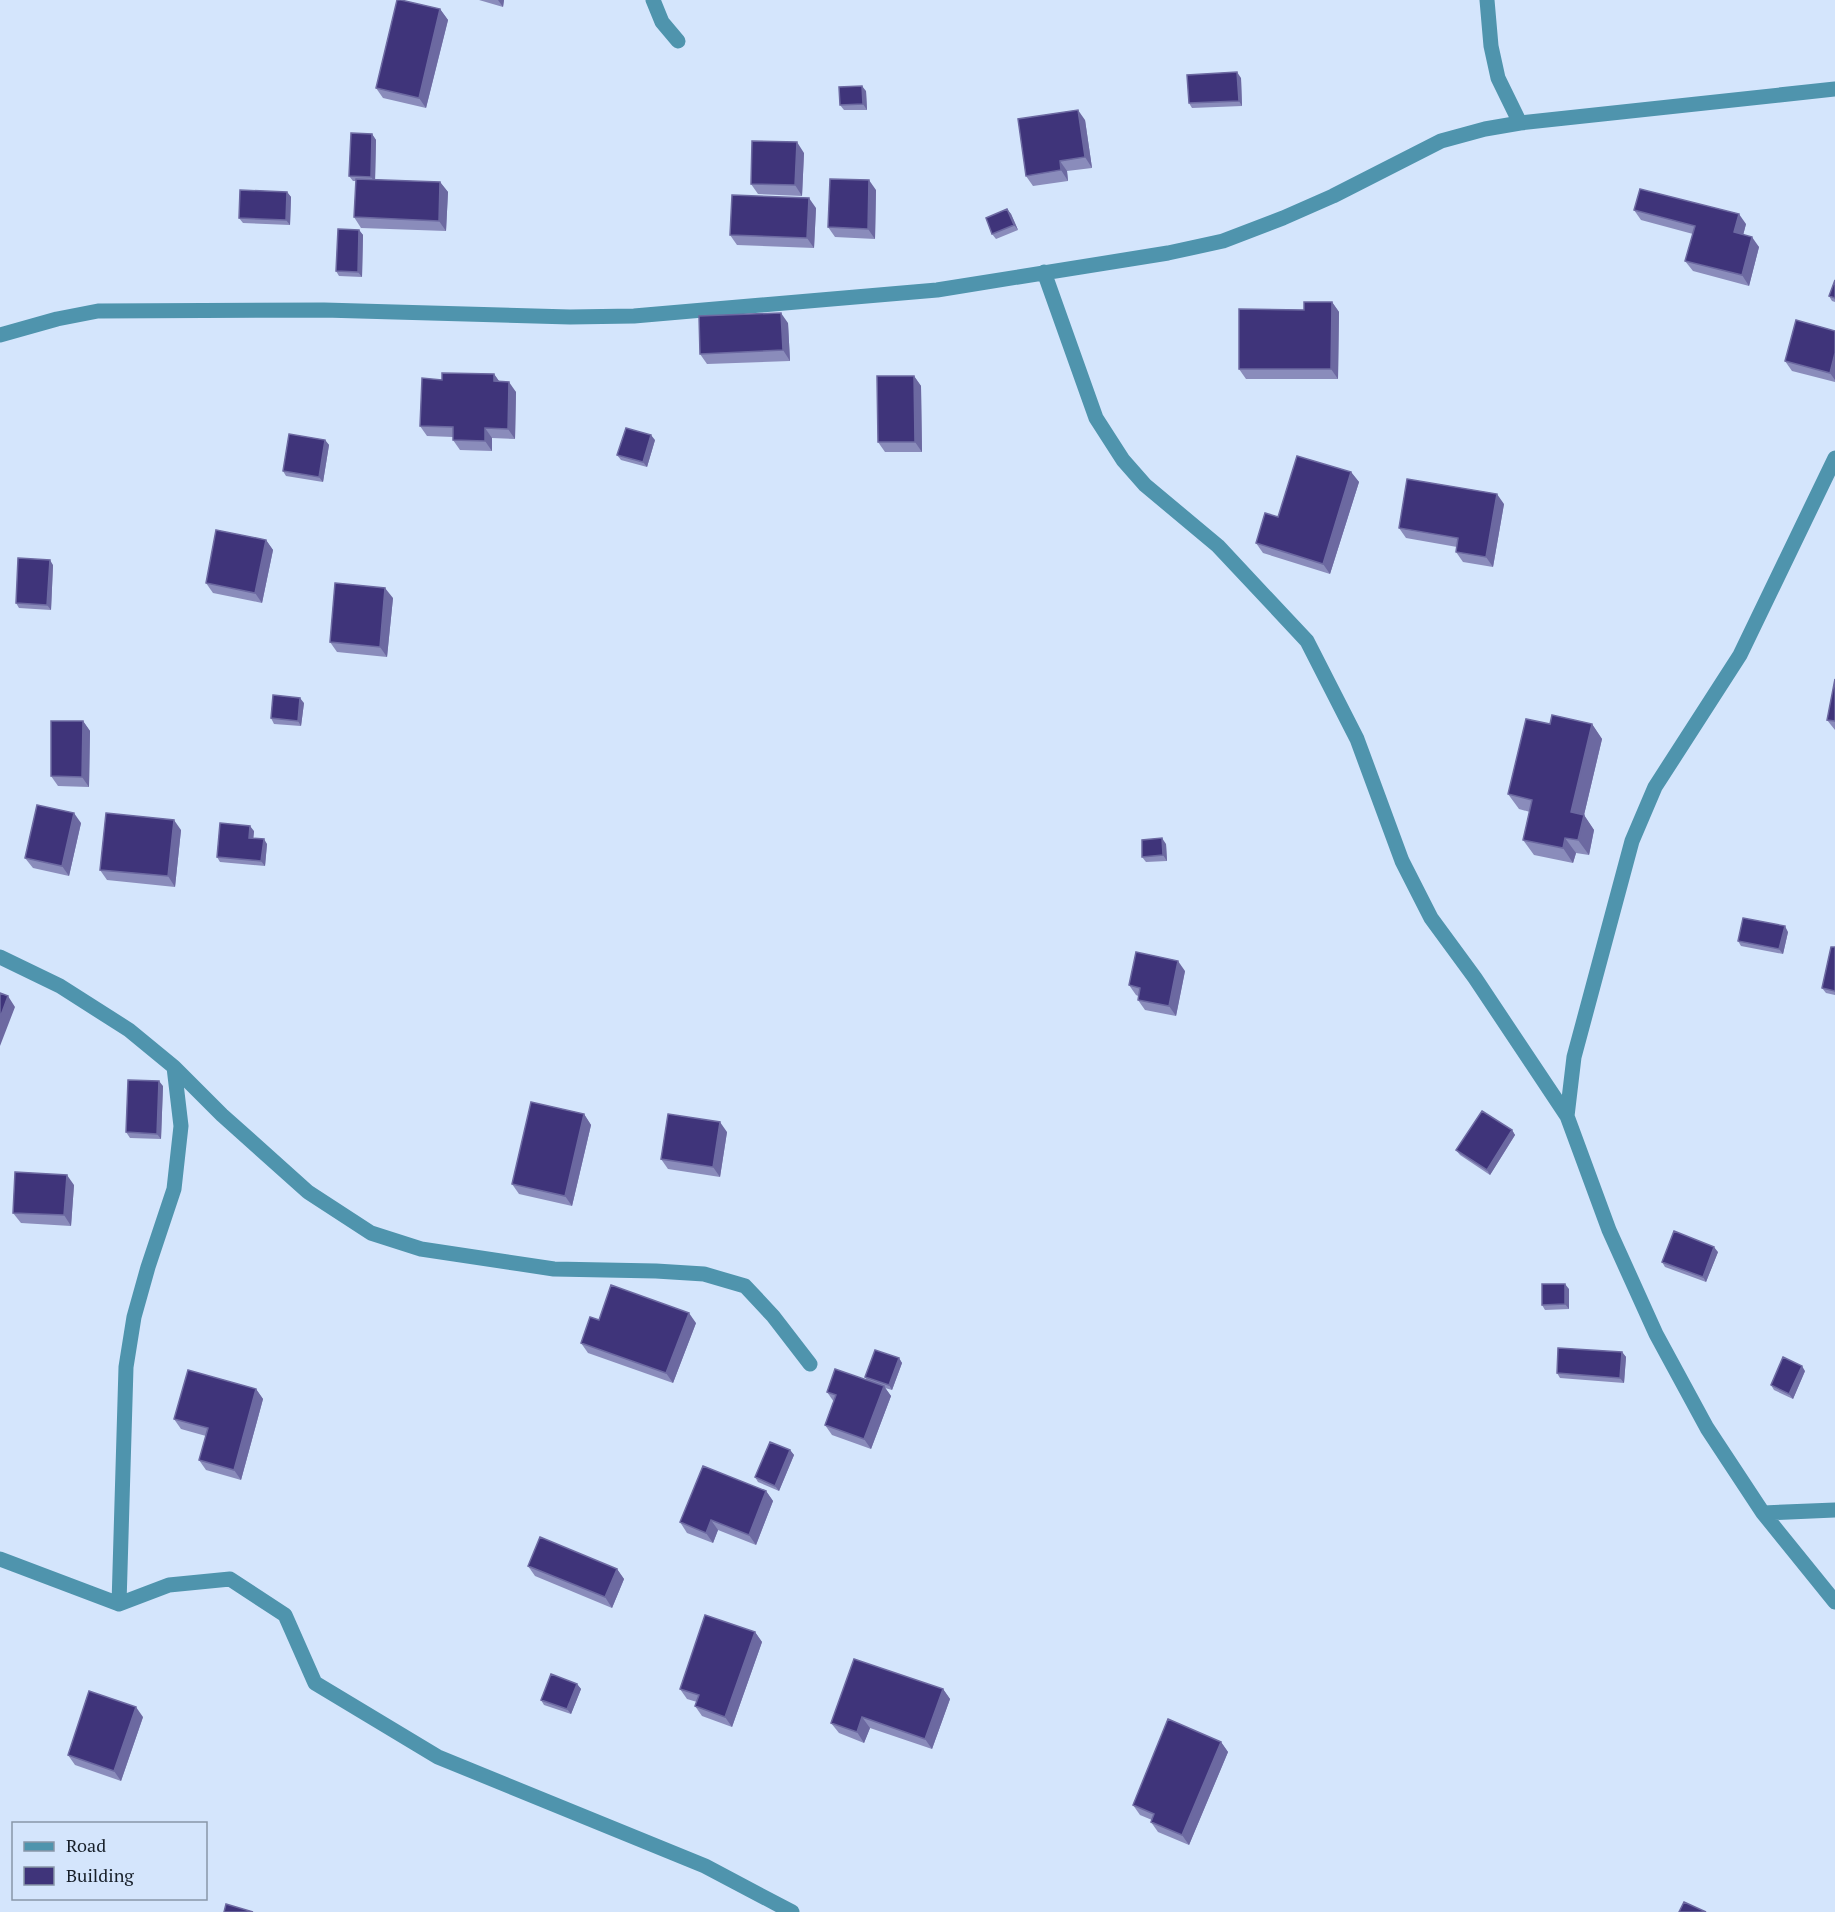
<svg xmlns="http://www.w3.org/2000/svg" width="1835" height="1912" viewBox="0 0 1835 1912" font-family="'PT Serif',serif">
  <rect width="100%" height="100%" fill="#d4e5fc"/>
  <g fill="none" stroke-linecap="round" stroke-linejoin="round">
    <path stroke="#4f94ad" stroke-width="15" d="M653,0l9,22 16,19
      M1487,0l4,46 7,32 22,45
      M1044,272l52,146 27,42 22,25 73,61 89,95 50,98 45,122 29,57 44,60 92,138 42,114 47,104 51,94 56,85 72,89
      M0,335l57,-16 41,-8 226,-1 246,7 64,-1 303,-26 231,-37 55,-12 60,-23 50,-22 108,-55 44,-12 35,-6 315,-34
      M0,957l60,29 69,44 45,37 7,59 -7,63 -26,78 -14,50 -8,50 -7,237
      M174,1067l48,48 86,77 63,41 50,16 133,20 102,2 48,3 41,12 28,30 37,48
      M1567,1116l7,-59 58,-216 23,-54 85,-132 95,-197
      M1763,1513l72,-3
      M0,1559l119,45 50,-19 61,-6 55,36 30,68 123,74 267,109 87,46"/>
  </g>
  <path fill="#8a8cbb" d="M479,0h25l-1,7z
    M440,9l8,11 -22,88 -43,-10 -7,-10z
    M1241,78l1,28 -50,2 -3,-5z
    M866,91l1,19h-23l-4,-5z
    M1085,120l7,48 -25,3 1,10 -35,5 -7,-10z
    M372,134l4,6 -1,40 65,2 8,10 -2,39 -85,-3 -7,-11 2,-36h-3l-4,-5z
    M804,153l-2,43 -44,-2 -7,-10z
    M876,190l-1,49 -40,-2 -7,-10z
    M287,192l4,5 -1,28 -47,-2 -4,-5z
    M816,208l-2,40 -77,-3 -7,-10z
    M1007,209l4,5 7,16 -22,9 -4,-5z
    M1634,210l112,14 -3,11 16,12 -10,39 -56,-15 -8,-10 8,-27 -52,-14z
    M359,230l4,5 -1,42 -23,-1 -3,-5z
    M1835,280v22l-3,-1 -3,-5z
    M1332,302l7,10 -1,67h-92l-7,-10 65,-59z
    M788,323l2,38 -83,3 -7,-10z
    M1835,331v51l-43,-11 -7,-10z
    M494,374l5,7 17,11 -1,47 -23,-1v13l-32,-1 -7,-10v-3l-26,-1 -7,-10 22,-46z
    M914,376l7,10 1,66h-37l-7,-10z
    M325,440l4,5 -6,37 -37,-6 -3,-5z
    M655,440l-8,27 -26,-7 -4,-5z
    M1351,472l8,10 -29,92 -67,-21 -7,-10 22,-26z
    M1504,504l-11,63 -30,-5 -7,-10 1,-5 -51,-9 -7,-10z
    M266,540l7,10 -11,53 -49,-10 -7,-10z
    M53,565l-2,45 -32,-2 -3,-5z
    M393,598l-6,59 -50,-5 -7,-10z
    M1835,679v51l-8,-10z
    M304,703l-3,23 -27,-2 -3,-6z
    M83,721l7,10 -1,56 -31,-1 -7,-10z
    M1550,724h42l10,15 -18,76 10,15 -5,25 -13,-2 -3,10 -39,-8 -11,-15 7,-28 -11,-3 -11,-15z
    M81,823l-12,53 -36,-8 -8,-10z
    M181,830l-6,57 -68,-7 -7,-10z
    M254,831l-1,7 14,6 -2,22 -45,-4 -3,-5z
    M1166,844l1,17 -21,1 -4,-5z
    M1788,932l-5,22 -42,-8 -3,-5z
    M1835,947v48l-9,-2 -4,-5z
    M1185,971l-9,45 -31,-6 -7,-10v-4l-2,-1 -7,-10z
    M163,1086l-2,53 -31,-1 -4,-6z
    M584,1114l7,11 -19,81 -53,-12 -7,-10z
    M1512,1130l3,5 -25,40 -30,-20 -4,-5z
    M727,1132l-7,45 -52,-8 -7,-10z
    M74,1185l-3,41 -50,-3 -8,-10z
    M1718,1252l-12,30 -41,-15 -3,-5z
    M1569,1289v20l-24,1 -3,-5z
    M599,1320l97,3 -23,60 -85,-30 -7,-10z
    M1622,1352l4,5 -2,26 -64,-5 -3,-5z
    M899,1358l3,5 -10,27 -7,-2 6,8 -20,53 -39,-14 -7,-10 9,-23 -7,-10 40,-12 -2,-3z
    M1805,1371l-12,28 -19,-9 -3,-5z
    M256,1389l7,10 -22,81 -35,-10 -7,-10 7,-24 -25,-7 -7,-10z
    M790,1450l4,5 -15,36 -21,-9 -3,-5z
    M766,1491l7,10 -17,44 -38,-15 -5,13 -26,-10 -7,-11z
    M528,1566l89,3 7,10 -12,29 -77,-32z
    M755,1632l7,10 -30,85 -30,-11 -7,-10 2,-4 -10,-3 -7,-10z
    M577,1684l4,5 -10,25 -27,-9 -3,-5z
    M943,1689l7,10 -18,50 -62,-21 -6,15 -25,-10 -8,-10z
    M143,1717l-22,64 -46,-16 -7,-10z
    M1221,1742l7,10 -39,93 -31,-13 -7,-10 1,-2 -12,-5 -7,-10z"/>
  <path fill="#6c69a1" d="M498,0h6l-1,7z
    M440,9l8,11 -22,88 -7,-10z
    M1237,72l4,6 1,28 -3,-5z
    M862,86l4,5 1,19 -4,-6z
    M1078,110l7,10 7,48 -7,-11z
    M372,134l4,6 -1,42 -4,-5z
    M797,142l7,11 -2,43 -7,-11z
    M1060,161l7,10 1,10 -7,-11z
    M869,180l7,10 -1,49 -7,-10z
    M440,182l8,10 -2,39 -7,-10z
    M287,192l4,5 -1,28 -4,-5z
    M809,198l7,10 -2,40 -7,-10z
    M1007,209l4,5 7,16 -4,-5z
    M1739,214l7,10 -5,19 -7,-11z
    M359,230l4,5 -1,42 -4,-5z
    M1752,237l7,10 -10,39 -7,-11z
    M1332,302l7,10 -1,67 -7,-10z
    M781,313l7,10 2,38 -7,-11z
    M1835,353v27l-5,-7z
    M494,374l7,10 -7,-3z
    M914,376l7,10 1,66 -7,-10z
    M509,382l7,10 -1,47 -7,-10z
    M485,428l7,10v13l-7,-10z
    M651,435l4,5 -8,27 -4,-5z
    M325,440l4,5 -6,37 -4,-5z
    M1351,472l8,10 -29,92 -7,-10z
    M1497,494l7,10 -11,63 -7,-10z
    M266,540l7,10 -11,53 -7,-10z
    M50,560l3,5 -2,45 -4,-5z
    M385,588l8,10 -6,59 -7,-10z
    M300,698l4,5 -3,23 -3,-5z
    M83,721l7,10 -1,56 -7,-10z
    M1592,724l10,15 -18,76 10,15 -5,25 -11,-15 -7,-28z
    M74,813l7,10 -12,53 -7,-10z
    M174,820l7,10 -6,57 -7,-11z
    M250,826l4,5 -1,12 -4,-5z
    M1162,838l4,6 1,17 -4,-6z
    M1565,838l11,15 -3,10 -10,-15z
    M264,839l3,5 -2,22 -4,-5z
    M1785,926l3,6 -5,22 -4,-5z
    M1178,961l7,10 -9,45 -7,-10z
    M8,996l7,11 -15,39v-28z
    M159,1081l4,5 -2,53 -4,-5z
    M584,1114l7,11 -19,81 -7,-10z
    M720,1122l7,10 -7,45 -7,-10z
    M1512,1130l3,5 -25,40 -3,-5z
    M67,1175l7,10 -3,41 -7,-11z
    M1714,1247l4,5 -12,30 -3,-5z
    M1565,1284l4,5v20l-4,-5z
    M689,1313l7,10 -23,60 -7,-10z
    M1622,1352l4,5 -2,26 -4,-5z
    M899,1358l3,5 -10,27 -3,-5z
    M1802,1366l3,5 -12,28 -4,-5z
    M884,1386l7,10 -20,53 -7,-10z
    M256,1389l7,10 -22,81 -7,-10z
    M790,1450l4,5 -15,36 -4,-5z
    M766,1491l7,10 -17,44 -7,-10z
    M711,1520l7,10 -5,13 -7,-10z
    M617,1569l7,10 -12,29 -7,-11z
    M755,1632l7,10 -30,85 -7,-10z
    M577,1684l4,5 -10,25 -4,-5z
    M943,1689l7,10 -18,50 -7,-10z
    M136,1707l7,10 -22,64 -7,-10z
    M862,1717l8,11 -6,15 -7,-11z
    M1221,1742l7,10 -39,93 -7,-10z"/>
  <path fill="#3f347a" stroke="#6c69a1" stroke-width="1.5" d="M397,0h4l39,9 -21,89 -43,-10z
    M1237,72l2,29 -50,2 -2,-28z
    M862,86l1,18 -23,1 -1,-18z
    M1078,110l7,47 -25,4 1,9 -35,6 -8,-57z
    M351,133l21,1 -1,43 -22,-1z
    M752,141l45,1 -2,43 -44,-1z
    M356,179l84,3 -1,39 -85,-4z
    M830,179l39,1 -1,49 -40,-2z
    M1640,189l99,25 -5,18 18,5 -10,38 -57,-14 10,-35 -61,-16z
    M240,190l47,2 -1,28 -47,-2z
    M732,195l77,3 -2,40 -77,-3z
    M1007,209l7,16 -22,9 -6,-16z
    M338,229l21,1 -1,42 -22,-1z
    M1835,280v18l-6,-2z
    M1304,302h28l-1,67h-92v-60l65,1z
    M781,313l2,37 -83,4 -1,-38z
    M1796,320l39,11v22l-5,20 -45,-12z
    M442,373l52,1v7l15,1 -1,47 -23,-1v13l-32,-1v-13l-33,-1 2,-48 20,2z
    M877,376h37l1,66h-37z
    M626,428l25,7 -8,27 -26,-7z
    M289,434l36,6 -6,37 -36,-6z
    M1297,456l54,16 -28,92 -67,-21 9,-30 13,4z
    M1407,479l90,15 -11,63 -30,-5 2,-14 -59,-10z
    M216,530l50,10 -11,53 -49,-10z
    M18,558l32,2 -3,45 -31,-2z
    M335,583l50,5 -5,59 -50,-5z
    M1835,679v42l-8,-1z
    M273,695l27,3 -2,23 -27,-3z
    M1552,715l40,9 -21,88 13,3 -6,25 -13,-2 -2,10 -40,-8 9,-40 -24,-6 18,-75 24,5z
    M51,721h32l-1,56 -31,-1z
    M37,805l37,8 -12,53 -37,-8z
    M106,813l68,7 -6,56 -68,-6z
    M220,823l30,3 -1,12 15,1 -3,22 -44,-4z
    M1162,838l1,17 -21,2v-17z
    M1743,918l42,8 -6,23 -41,-8z
    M1831,947h4v44l-13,-3z
    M1136,952l42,9 -9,45 -31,-6 2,-12 -11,-3z
    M0,993l8,3 -8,22z
    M128,1080l31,1 -2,53 -31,-2z
    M531,1102l53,12 -19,82 -53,-12z
    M1482,1111l30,19 -25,40 -31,-20z
    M668,1114l52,8 -7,45 -52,-8z
    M15,1172l52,3 -3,40 -51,-2z
    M1674,1231l40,16 -11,30 -41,-15z
    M1542,1284h23v20l-23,1z
    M611,1285l78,28 -23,60 -85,-30 9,-26 9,3z
    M1558,1348l64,4 -2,26 -63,-5z
    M875,1350l24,8 -10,27 -24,-8z
    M1783,1357l19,9 -13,28 -18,-9z
    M835,1369l49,17 -20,53 -39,-14 11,-30 -9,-3z
    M188,1370l68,19 -22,81 -35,-10 9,-32 -34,-9z
    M770,1442l20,8 -15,36 -20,-9z
    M703,1466l63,25 -17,44 -38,-15 -5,13 -26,-11z
    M540,1537l77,32 -12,28 -77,-31z
    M705,1615l50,17 -30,85 -30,-11 4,-11 -19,-6z
    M854,1659l89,30 -18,50 -63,-22 -5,15 -26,-9z
    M551,1674l26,10 -10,25 -26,-9z
    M89,1691l47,16 -22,64 -46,-16z
    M1168,1719l53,23 -39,93 -31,-13 3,-8 -21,-9z
    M1684,1902l22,10h-27z
    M226,1904l27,8h-29z"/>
  <rect x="12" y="1822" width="195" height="78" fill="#d4e5fc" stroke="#8896a8" stroke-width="1.5"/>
  <rect x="24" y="1842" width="30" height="9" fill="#4f94ad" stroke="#8896a8" stroke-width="1.5"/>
  <text x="66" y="1852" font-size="18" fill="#171f29">Road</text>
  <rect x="24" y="1867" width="30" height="18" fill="#3f347a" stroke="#8896a8" stroke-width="1.5"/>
  <text x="66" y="1882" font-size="18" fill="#171f29">Building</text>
</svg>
